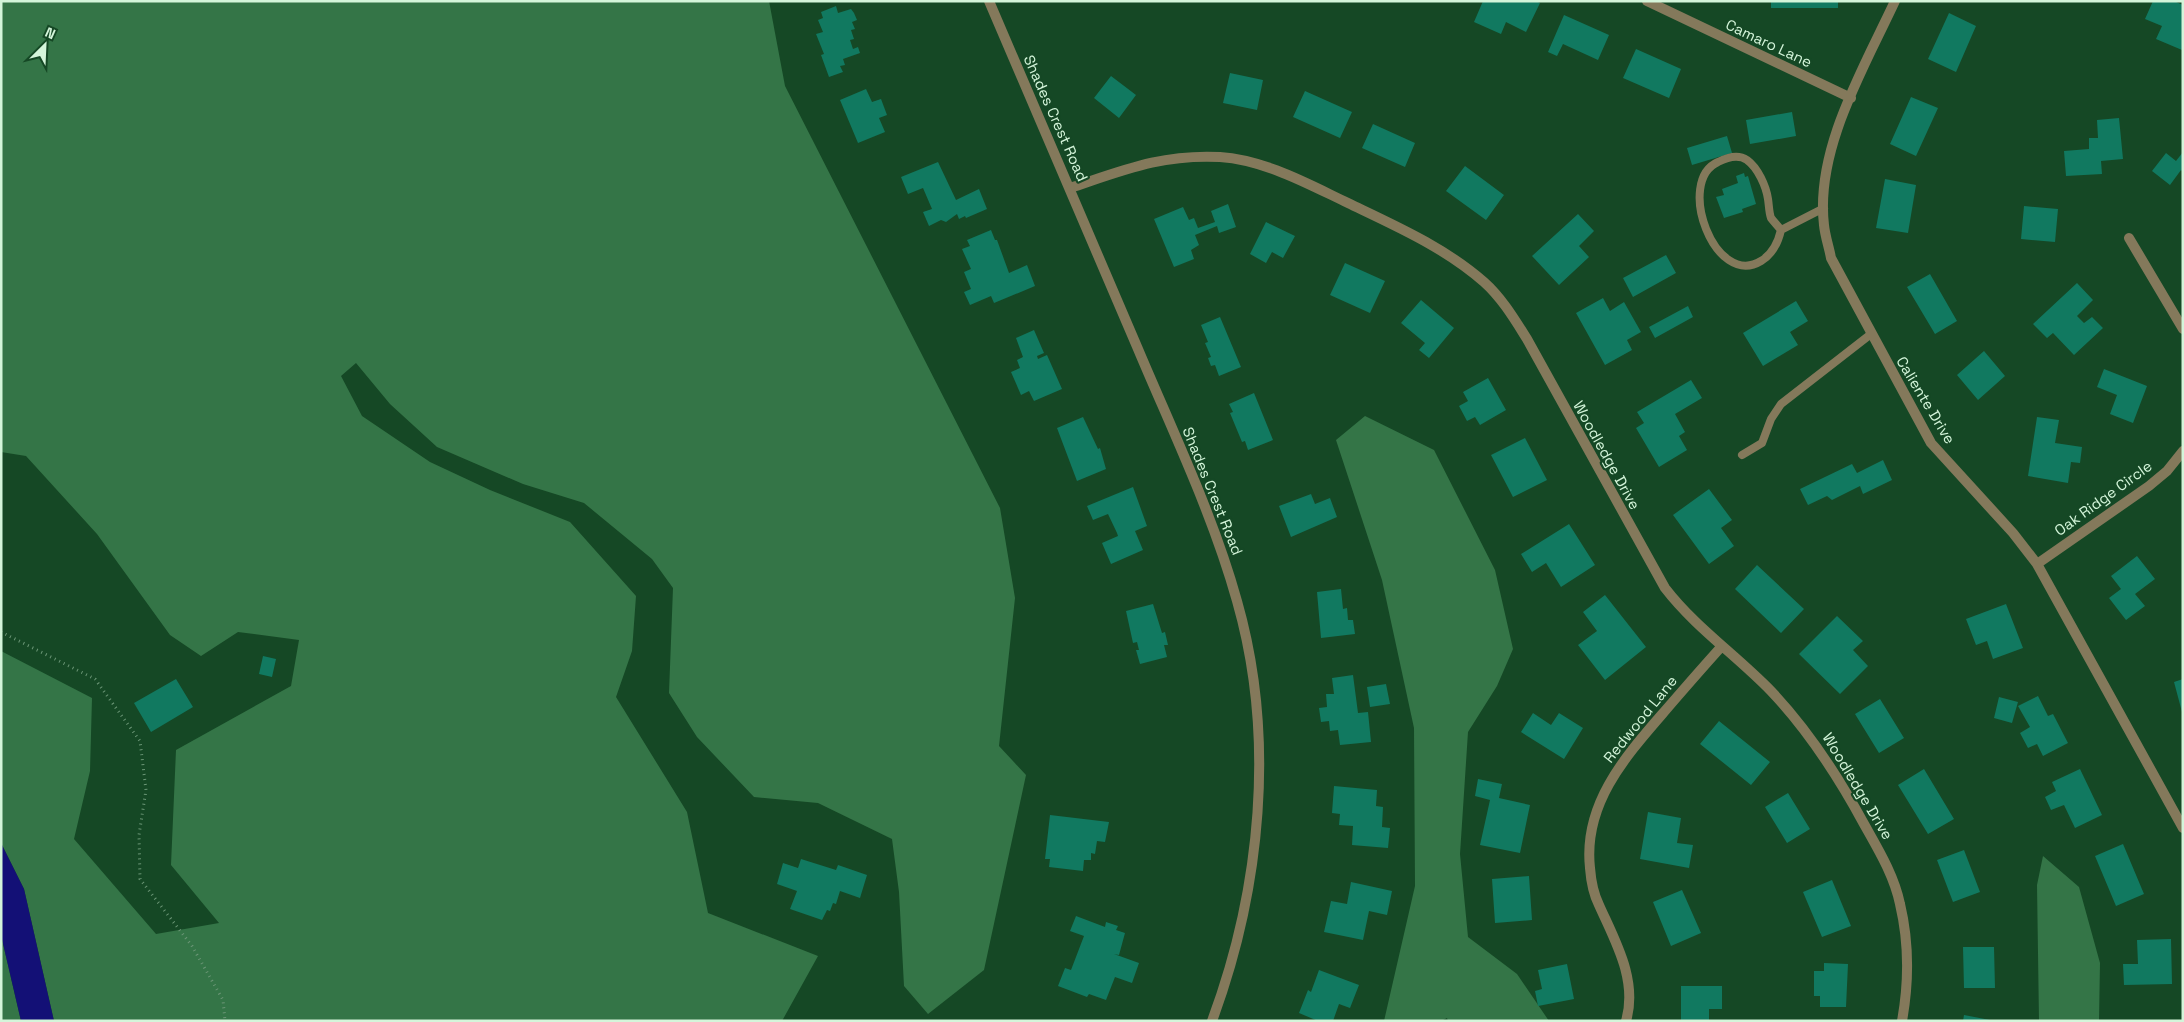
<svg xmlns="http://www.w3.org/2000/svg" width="2184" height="1022" viewBox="0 0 2184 1022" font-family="'Space Grotesk',sans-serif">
  <rect width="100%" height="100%" fill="#154825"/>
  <path fill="#347547" d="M1,1h768l16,85 215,422 15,90 -16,148 27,29 -42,195 -56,44 -24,-28 -5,-94 -7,-53 -74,-36 -64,-6 -57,-60 -28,-44 4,-105 -21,-29 -68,-56 -61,-19 -86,-37 -47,-43 -34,-41 -15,13 21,40 68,46 60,28 80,32 66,74 -4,55 -16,46 71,115 21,101 110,43 -36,65h-728l-30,-132 -23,-46v-192l91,47 -2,73 -16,68 82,95 63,-11 -48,-58 5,-115 115,-64 8,-46 -61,-8 -37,24 -31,-21 -73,-101 -71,-78 -25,-4z
    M1365,416l69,34 61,120 18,79 -16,37 -29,46 -8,122 8,83 49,37 32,47h-101l-1,-3 -6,3h-57l31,-135 -1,-158 -32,-148 -46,-140z
    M2043,856l36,31 21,76 -1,58h-60l-2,-136z
    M1,935l20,86h-20z"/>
  <path fill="#131076" d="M1,843l23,46 30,132h-33l-20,-86z"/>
  <path fill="#117960" d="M1483,1h53l4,2 -14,29 -20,-10 -5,12 -27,-12z
    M1771,1h67v7h-67z
    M2153,1h21l9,4 -1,45 -26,-11 6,-13 -17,-7z
    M836,6l2,7 13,-4 3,4 3,7 -5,2 3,7 -4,1 3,9 -4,1 3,9 5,-2 2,6 -17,6 2,6 -5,1 3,6 -14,5 -8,-22 3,-1 -8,-20 7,-2 -5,-12 5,-2 -2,-6z
    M1949,13l27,13 -20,46 -28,-13z
    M1564,15l45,20 -11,25 -35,-16 -6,12 -9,-4z
    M1636,49l45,20 -12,29 -46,-20z
    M1230,73l33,7 -6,30 -34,-7z
    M1111,76l25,19 -17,23 -25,-20z
    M866,89l6,13 9,-3 6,16 -8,3 6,14 -27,11 -18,-43z
    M1305,91l47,21 -12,26 -47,-21z
    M1911,97l27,11 -22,48 -26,-12z
    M1792,112l4,24 -46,8 -4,-24z
    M2119,118l4,41 -22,2 1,13 -36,2 -2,-25 25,-2v-11h9l-1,-18z
    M1373,124l42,19 -10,24 -43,-19z
    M1727,136l5,17 -40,12 -5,-17z
    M2183,152v20l-2,-2 -11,15 -18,-14 14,-18 10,8z
    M938,162l18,38 23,-11 8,20 -21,9 -1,-2 -6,3 -2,-5 -11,8 -5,-2 -12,6 -6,-14 9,-3 -9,-21 -15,6 -7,-17z
    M1465,166l39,29 -18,25 -40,-29z
    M1744,173l1,4 3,-1 8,28 -14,5 1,3 -19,6 -8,-21 8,-2 -2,-6 16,-6 -2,-7z
    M1885,179l31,6 -8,48 -32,-5z
    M1228,204l8,23 -17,6 -2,-7 -22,9 4,10 -8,5 3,9 -20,8 -20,-48 29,-12 6,13 5,-2 4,10 17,-6 -4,-11z
    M2024,206l34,3 -3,33 -34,-3z
    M1578,214l16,17 -15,15 10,11 -30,28 -27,-29z
    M1266,222l29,14 -12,22 -11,-6 -6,11 -16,-9z
    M991,230l4,10h2l12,33 18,-8 8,21 -41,17 -3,-7 -21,9 -6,-13 7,-3 -7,-17 7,-3 -9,-20 8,-3 -3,-6z
    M1666,255l10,18 -43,24 -10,-19z
    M1345,263l40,18 -15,32 -40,-18z
    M1930,274l27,47 -22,13 -28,-47z
    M2077,283l16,17 -16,16 7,7 8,-6 11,11 -29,27 -21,-22 -6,5 -14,-14z
    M1603,298l7,13 14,-9 17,30 -14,8 5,10 -27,15 -29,-52z
    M1421,300l33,28 -25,30 -10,-8 6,-7 -24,-20z
    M1796,301l12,20 -18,11 8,13 -35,21 -20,-33z
    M1688,306l5,11 -38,21 -6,-11z
    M1220,317l21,50 -22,9 -4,-11 -4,1 -3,-8 3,-1 -6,-14 3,-1 -7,-17z
    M1034,330l10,23 -7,3 1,3 9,-4 15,34 -28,12 -5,-10 -8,4 -10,-23 9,-4 -3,-8 6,-3 -7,-19z
    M1984,351l21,25 -27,24 -21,-25z
    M2104,369l43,17 -14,37 -23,-9 7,-19 -20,-8z
    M1488,378l18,32 -26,15 -5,-8 -8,4 -8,-15 9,-5 -5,-9z
    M1691,380l11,18 -27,16 10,18 -6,4 8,14 -28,17 -23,-39 8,-5 -7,-11z
    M1254,393l19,47 -25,10 -3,-9 -3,1 -12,-29 3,-1 -4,-8z
    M1083,417l15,32 2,-1 6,21 -29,12 -20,-53z
    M2037,417l22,3 -4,23 27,4 -2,16 -9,-1 -3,21 -40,-7z
    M1525,438l22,42 -34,17 -22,-42z
    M1883,460l9,20 -29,14 -3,-8 -28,14 -5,-4 -19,9 -8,-16 52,-25 5,9z
    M1133,487l14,39 -12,5 8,19 -32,14 -9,-21 16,-7 -1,-3 -9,-19 -15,6 -6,-14z
    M1709,489l23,31 -11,8 13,18 -25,18 -36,-49z
    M1311,494l4,10 15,-6 7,19 -46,20 -12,-31z
    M1569,524l26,41 -34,22 -15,-24 -14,9 -11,-18z
    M2137,556l18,23 -20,15 10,12 -19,14 -17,-22 12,-9 -10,-13z
    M1757,565l47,44 -23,24 -46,-44z
    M1341,589l2,20 4,-1 1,12h5l2,14 -34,4 -4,-46z
    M1605,595l41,52 -41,33 -27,-35 19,-14 -14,-19z
    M1153,604l9,29 3,-1 3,13h-4l3,12 -27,7 -4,-14h3l-2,-8 -4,1 -7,-32z
    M2006,604l17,44 -30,11 -6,-18 -11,4 -10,-26z
    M1837,616l26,25 -10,9 15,16 -28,28 -41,-40z
    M263,656l13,3 -4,18 -13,-3z
    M1353,675l5,38 10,-1 3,30 -31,3 -2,-15 -8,1 -1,-10 -8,1 -2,-14 8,-1 -1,-13h8l-2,-16z
    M176,679l17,28 -42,25 -17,-29z
    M2183,679v33h-1l-8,-30z
    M1386,684l4,20 -20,3 -3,-20z
    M2038,696l10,20 5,-2 15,29 -25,13 -6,-12 -9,4 -8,-15 10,-6 -12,-21z
    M1999,697l19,5 -6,21 -18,-5z
    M1880,699l24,39 -25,15 -24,-39z
    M1533,713l18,12 8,-12 24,15 -19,31 -43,-27z
    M1719,721l51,41 -19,23 -51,-41z
    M1924,769l30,50 -26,15 -30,-49z
    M2080,769l22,46 -27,13 -11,-23 -13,5 -6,-13 11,-6 -4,-9z
    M1478,779l24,5 -3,14 31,7 -10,48 -40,-8 10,-45 -15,-4z
    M1334,786l43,4 -1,16 7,1 -1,20 8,1 -2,20 -36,-3 1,-19 -14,-1 1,-11 -8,-1z
    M1788,793l22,36 -23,14 -22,-36z
    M1648,812l33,6 -4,25 16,2 -4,23 -49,-9z
    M1050,815l59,7 -4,20 -8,-1 -2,13 -4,-1v7h-7l-1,11 -34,-4 1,-8h-5z
    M2123,844l21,50 -28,12 -21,-50z
    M1964,850l16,42 -27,10 -16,-42z
    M801,859l35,11 2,-5 29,10 -7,23 -20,-7 -4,13 -3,-1 -3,8 -3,-1 -5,10 -32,-11 7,-18 -20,-7 6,-21 15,5z
    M1529,876l3,44 -37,3 -3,-44z
    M1832,880l19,46 -29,11 -19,-45z
    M1351,882l41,9 -5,24 -18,-4 -6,29 -39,-8 7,-31 16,3z
    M1682,890l19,43 -30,13 -18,-44z
    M1076,916l29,11 1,-5 12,4 -2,4 9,3 -6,22 -5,-1 25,9 -7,20 -17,-6 -9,23 -17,-6 -2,3 -29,-11 7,-18 6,2 13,-34 -14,-5z
    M2171,939l1,45 -48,1 -1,-21h15l-1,-24z
    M1963,947h31l1,41h-31z
    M1824,963l24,1 -2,43h-26v-11h-6v-25h10z
    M1567,964l7,35 -36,7 -3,-15 7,-2 -4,-19z
    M1319,970l40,15 -9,23 -11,-4 -6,17h-15l-19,-8 9,-23 3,2z
    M1681,986h41v23h-13v12h-28z
    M1964,1015l26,5v1h-27z"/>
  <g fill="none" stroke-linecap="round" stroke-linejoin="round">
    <path stroke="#6b9676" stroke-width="3" stroke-dasharray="1 4" stroke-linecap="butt" d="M1,632l94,47 45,62 6,49 -7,45 1,44 52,67 31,54 2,21"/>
    <path stroke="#84795b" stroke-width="8" d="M1781,230c-3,-4 -7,-8 -10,-12 -2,-5 -2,-13 -3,-19 -2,-13 -10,-31 -21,-39 -9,-6 -21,-2 -29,2 -43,19 -3,127 43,99 12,-7 17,-18 20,-31l43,-22
      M1742,455l20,-12 9,-24 10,-15 90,-70"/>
    <path stroke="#84795b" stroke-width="10" d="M1647,1l204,97
      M1895,1c-31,67 -80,148 -71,224 1,11 5,22 7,33l100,185 82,90 24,31 146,264
      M1070,188c54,-18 92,-34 150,-31 45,3 88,27 128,46 48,23 96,44 136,79 18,16 31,38 43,57l138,249c30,39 71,67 106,103 38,40 67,85 93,133 14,25 30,51 36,80 9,38 9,78 2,117
      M2129,238l54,91
      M2037,564l112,-78 18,-15 16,-20
      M1626,1021c12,-41 -11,-80 -27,-116 -6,-12 -8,-24 -9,-37 -7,-64 35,-111 74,-156 19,-22 38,-44 58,-66"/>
    <path stroke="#84795b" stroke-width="10" d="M989,1c50,116 100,232 149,348 35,83 75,166 99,252 39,136 24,288 -25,420"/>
  </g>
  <g text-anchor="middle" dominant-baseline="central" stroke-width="4.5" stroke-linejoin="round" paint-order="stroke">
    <g font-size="15" fill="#d4f5da" stroke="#154825">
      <text transform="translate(1769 43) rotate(25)">Camaro Lane</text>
      <text transform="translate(1056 118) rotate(66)">Shades Crest Road</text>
      <text transform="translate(1926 400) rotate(59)">Caliente Drive</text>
      <text transform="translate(1607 455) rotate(61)">Woodledge Drive</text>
      <text transform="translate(1213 491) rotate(68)">Shades Crest Road</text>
      <text transform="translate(2103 498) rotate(-36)">Oak Ridge Circle</text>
      <text transform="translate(1640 719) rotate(-51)">Redwood Lane</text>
      <text transform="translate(1858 786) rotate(59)">Woodledge Drive</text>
    </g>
  </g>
  <rect width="2184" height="1022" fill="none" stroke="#d4f5da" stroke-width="5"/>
  <g transform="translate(45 45) rotate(24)" stroke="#154825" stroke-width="4" paint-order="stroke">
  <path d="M0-4L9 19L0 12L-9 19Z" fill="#d4f5da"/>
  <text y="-8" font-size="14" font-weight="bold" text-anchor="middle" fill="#d4f5da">N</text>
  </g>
</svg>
